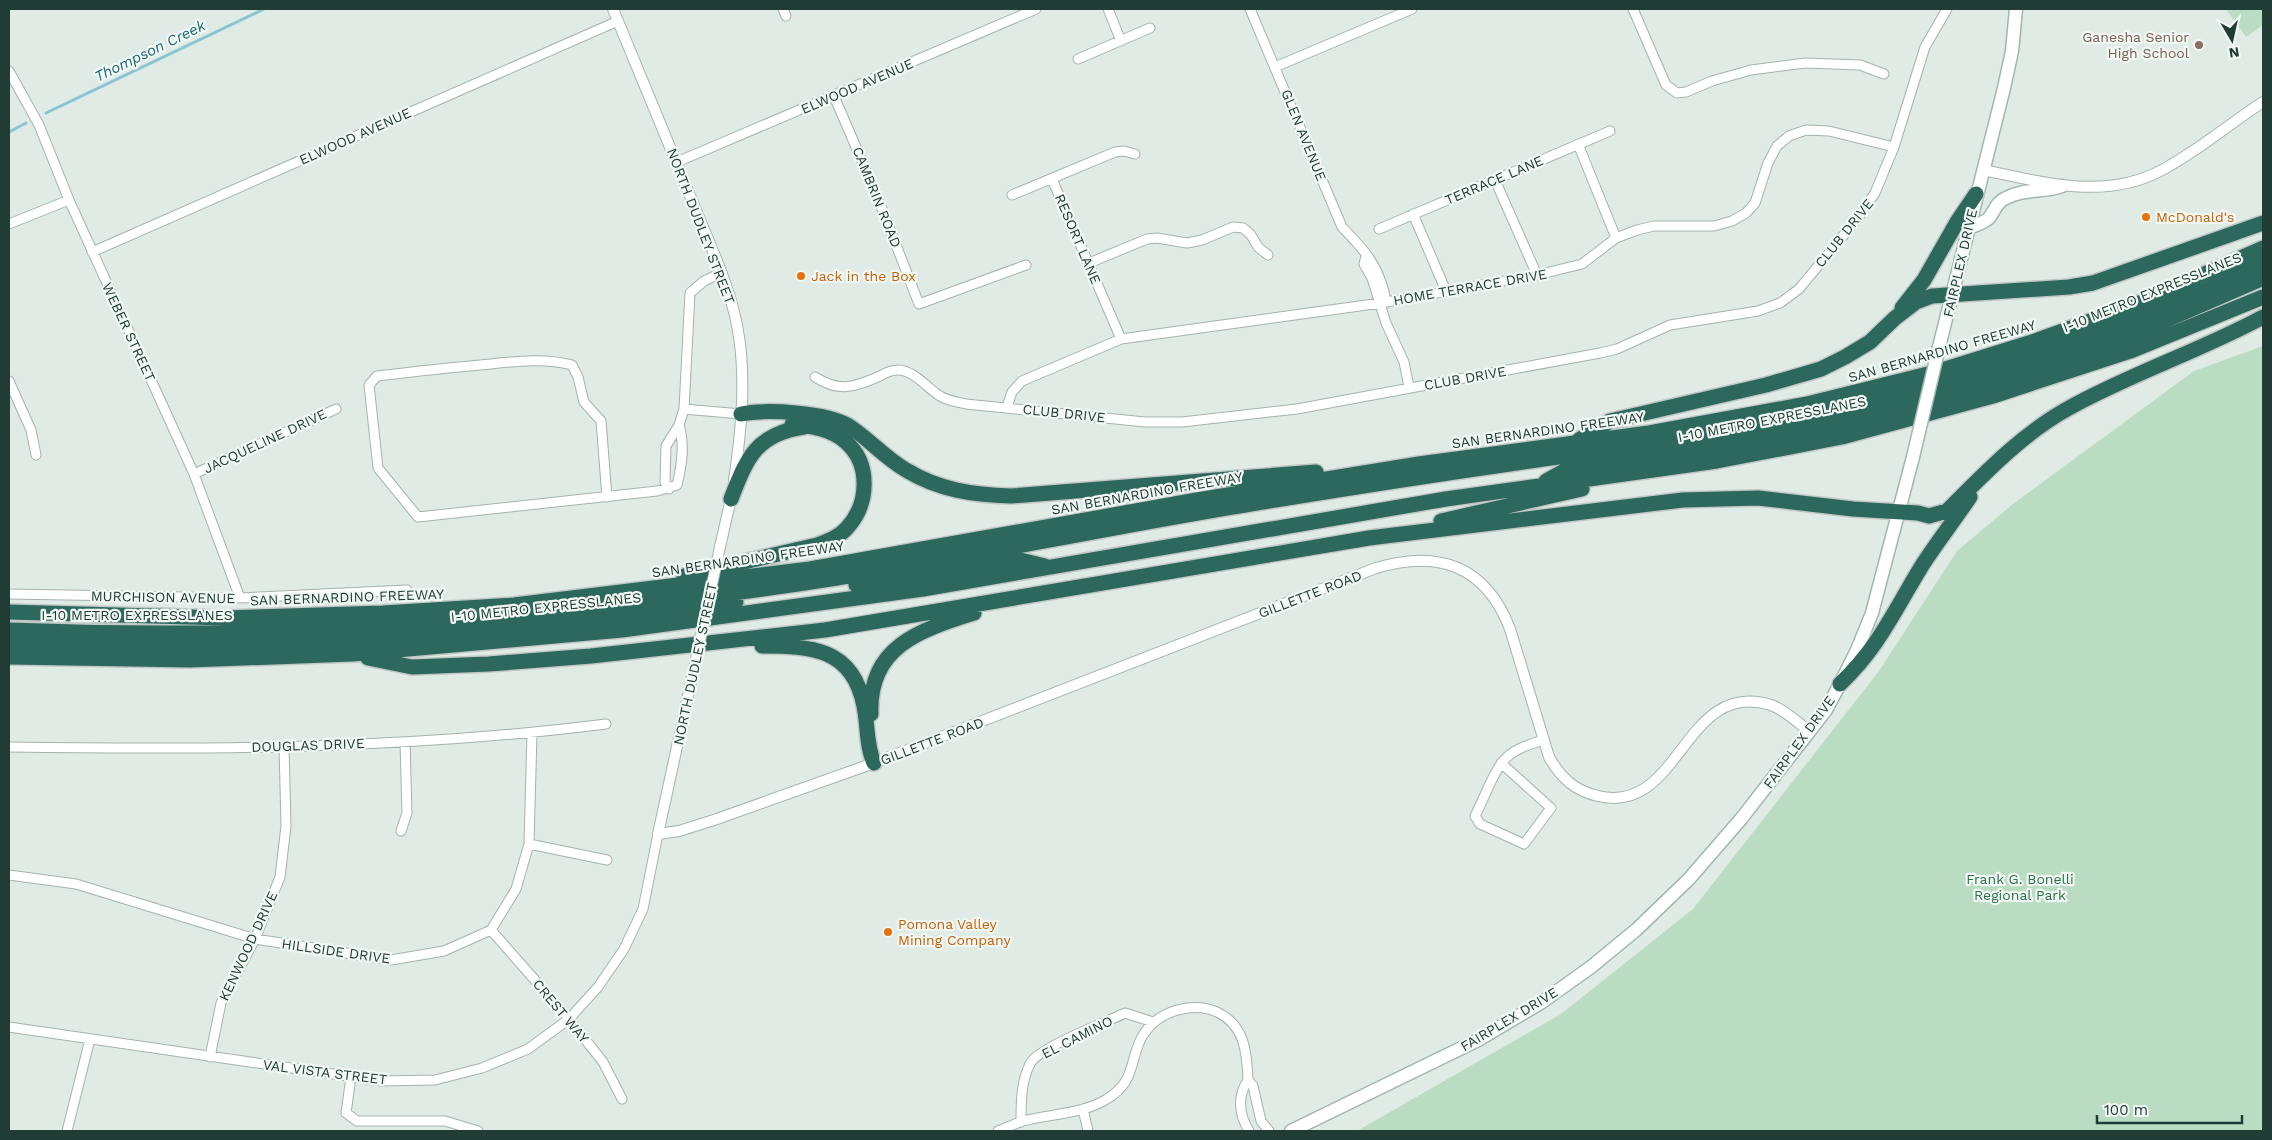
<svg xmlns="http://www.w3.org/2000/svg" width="2272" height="1140" viewBox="0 0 2272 1140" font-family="'Work Sans',sans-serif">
  <rect width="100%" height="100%" fill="#e0ebe6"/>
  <path fill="#b9dcc3" d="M2226,9h37v16l-17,12z
    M2263,346v785h-906l204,-117 132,-105 186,-238 78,-120 56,-47 181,-133z"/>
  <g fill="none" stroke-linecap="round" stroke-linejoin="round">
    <path stroke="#88c4d1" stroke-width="3" d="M46,113l218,-104
      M9,132l17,-9"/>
    <g stroke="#a3b3ad" stroke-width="11">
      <path id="minor" d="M783,9l3,7
        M1108,9l13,32
        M1250,9l92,218c22,23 36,37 43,69l-4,7
        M1633,9l33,76 11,8 9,-1 26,-11 39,-11 54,-7 55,2 24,9
        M1078,59l72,-31
        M1275,67l137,-58
        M9,71l30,54 30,75 125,274 46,124
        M834,96l43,100 42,108 107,-39
        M1578,144l38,94
        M677,162l359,-153
        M1052,179l69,160
        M1495,180l42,95
        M1012,195l103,-43 9,-1 11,3
        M1413,214l33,77
        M9,224l60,-24
        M1379,229l231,-98
        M92,252l526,-231
        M1366,256l-2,8 8,14 14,45 18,39 5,25
        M1089,263l58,-24 10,-1 30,5 15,-3 31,-13 10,1 8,7 7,12 10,8
        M815,377c25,16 39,10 65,-1 5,-3 12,-6 18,-6 16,0 30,19 42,26 8,5 18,6 26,8l179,18h37l115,-13 303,-56 17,-4 53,-24 88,-14 22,-8 19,-14 58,-70 18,-26 19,-46 31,-100 22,-38
        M9,381l22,49 5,25
        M1007,407l5,-15 10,-11 99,-42 260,-36 156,-28 45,-11 34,-26 21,-8 17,-4h60l18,-5 14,-8 9,-10 13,-40 9,-17 12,-10 17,-6 23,1 65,16
        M684,409l57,5
        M194,474l142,-65
        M669,489l-4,-7 1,-36 13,-21 5,-16 6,-116 14,-12 17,-8
        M607,497l-6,-76 -17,-19 -6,-25 -6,-12c-30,-8 -61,-3 -92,0 -34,3 -69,7 -103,11l-8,9 9,83 40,49 239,-26 20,-6c5,-20 8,-40 2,-60
        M9,594l231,4 167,-8
        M9,747c199,3 399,2 597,-23
        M1501,763l50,45 -27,36 -44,-20 -5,-8c9,-17 19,-47 32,-59 10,-9 24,-13 36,-17
        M401,831l6,-18 -2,-71
        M529,844l78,16
        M9,875l67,9 179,55 136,21 53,-9 47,-21 25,-41 13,-45 3,-111
        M491,930l78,89 34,43 19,37
        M9,1027l372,54 54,-1 47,-12 46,-19 41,-30 29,-32 26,-38 19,-40 15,-75
        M210,1057l11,-54 34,-64 25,-62 6,-51 -2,-80
        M351,1077l-5,36 11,8h88l33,10
        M1248,1080l5,6 8,35 8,10
        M1083,1109l5,22
        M1021,1122c0,-19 0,-41 9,-58 7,-16 77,-42 95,-51l28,9
        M67,1131l23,-92
        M998,1131c8,-3 16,-7 25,-10 27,-7 60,-7 84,-22 30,-18 22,-41 36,-64 15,-24 49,-34 74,-23 28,13 30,41 31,68 -11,16 -9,35 1,51"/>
    </g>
    <g stroke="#a3b3ad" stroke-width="12">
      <path id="tertiary" d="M613,9c28,69 57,137 85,206 16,39 35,79 41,122 7,46 2,96 -5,143
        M1983,170c59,12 122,31 179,0 36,-19 67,-46 101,-68
        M720,547l12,-53
        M695,664l-37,170 21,-3 35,-11 160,-57 502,-195c63,-19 110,-2 134,61l39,128c12,21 26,34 49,39 83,20 85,-118 173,-91 14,5 26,17 38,26"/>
    </g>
    <g stroke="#9fb7af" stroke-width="15">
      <path id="secondary" d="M1968,228c6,-2 16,-5 21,-10 6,-7 7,-16 17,-20 18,-10 37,-5 56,-12
        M1939,347l65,-259 8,-37 4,-42
        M1291,1131l187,-91 64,-38 49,-35 45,-37 53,-51 52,-60 85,-109 14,-26 17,-34 15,-37 41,-156"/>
    </g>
    <g stroke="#c1c8c6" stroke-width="18">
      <path id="motorway" d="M1902,308l22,-28 33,-58 19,-28
        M741,414c25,-5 85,-2 108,12 20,13 36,32 57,44 33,20 67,25 105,26l305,-24
        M1579,440l31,-19 156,-36 55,-16 24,-12 25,-15 25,-24 21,-16 16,-6 137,-9 24,-4 170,-60
        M1546,481l18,-10 184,-28 151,-34 94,-27 141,-48 129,-56
        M731,499c16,-41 25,-65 73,-72
        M1441,521l141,-32
        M684,576l133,-31c11,-4 22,-8 30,-17 22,-24 24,-64 -1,-86 -15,-13 -35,-16 -54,-18
        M856,585l160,-26 29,7
        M9,612l216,6 158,-5 131,-8 296,-36 387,-69 222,-36 230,-31 158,-29 129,-32 96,-30 105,-38 126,-56
        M9,630c276,11 555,-9 828,-52 144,-23 287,-54 432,-77 98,-16 197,-31 296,-45 88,-12 176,-24 262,-43 150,-33 297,-84 436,-149
        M9,643c83,2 166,4 249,2 160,-5 320,-22 478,-43
        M762,646c49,0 91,2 102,60 4,19 2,39 10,57
        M9,657l181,3 162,-6 270,-24 301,-41 523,-90 271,-38 125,-24 151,-41 140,-46 130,-53
        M368,658l44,9 77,-3 102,-8 234,-26 544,-92 314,-38 75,-2 95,11 65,4 11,3 18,-5c37,-37 76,-78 122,-103 63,-35 131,-57 194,-91
        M1840,684c40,-38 55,-75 83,-120 15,-23 32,-45 47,-67
        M871,714c-3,-68 50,-84 103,-101"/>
    </g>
    <use href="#minor" stroke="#fff" stroke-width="9"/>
    <use href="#tertiary" stroke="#fff" stroke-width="10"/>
    <use href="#secondary" stroke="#fff" stroke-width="12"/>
    <use href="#motorway" stroke="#2d685c" stroke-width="15"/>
    <g stroke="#a3b3ad" stroke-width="12" stroke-linecap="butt">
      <path id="tertiary-bridge" d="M695,664l25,-117"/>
    </g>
    <g stroke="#9fb7af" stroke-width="15" stroke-linecap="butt">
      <path id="secondary-bridge" d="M1913,457l26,-110"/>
    </g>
    <use href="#tertiary-bridge" stroke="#fff" stroke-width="10"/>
    <use href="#secondary-bridge" stroke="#fff" stroke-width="12"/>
  </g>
  <circle fill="#8d6e63" stroke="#f1f8f4" stroke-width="2" cx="2199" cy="45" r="5"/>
  <g fill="#e8710a" stroke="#f1f8f4" stroke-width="2">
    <circle cx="2146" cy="217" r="5"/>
    <circle cx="801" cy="276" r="5"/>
    <circle cx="888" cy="932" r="5"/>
  </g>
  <g text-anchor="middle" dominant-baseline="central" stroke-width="4.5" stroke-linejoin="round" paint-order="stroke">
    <g font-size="14" fill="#785e54" stroke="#f1f8f4" text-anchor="end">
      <text x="2189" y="37">Ganesha Senior<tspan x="2189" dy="16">High School</tspan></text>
    </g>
    <g font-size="14" fill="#213b35" stroke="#f1f8f4">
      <text transform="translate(857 86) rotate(-23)">ELWOOD AVENUE</text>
      <text transform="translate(1304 135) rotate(68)">GLEN AVENUE</text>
      <text transform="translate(355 136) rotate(-24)">ELWOOD AVENUE</text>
      <text transform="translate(1494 180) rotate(-23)">TERRACE LANE</text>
      <text transform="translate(877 197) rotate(68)">CAMBRIN ROAD</text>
      <text transform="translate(701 226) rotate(69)">NORTH DUDLEY STREET</text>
      <text transform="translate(1844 233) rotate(-51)">CLUB DRIVE</text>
      <text transform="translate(1078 239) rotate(67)">RESORT LANE</text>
      <text transform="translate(1960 263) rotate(-77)">FAIRPLEX DRIVE</text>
      <text transform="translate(1470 287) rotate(-10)">HOME TERRACE DRIVE</text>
      <text transform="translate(2152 292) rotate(-22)">I-10 METRO EXPRESSLANES</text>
      <text transform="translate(129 332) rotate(65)">WEBER STREET</text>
      <text transform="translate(1942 351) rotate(-16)">SAN BERNARDINO FREEWAY</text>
      <text transform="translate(1465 378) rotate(-10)">CLUB DRIVE</text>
      <text transform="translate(1064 413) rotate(6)">CLUB DRIVE</text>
      <text transform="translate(1772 419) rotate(-11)">I-10 METRO EXPRESSLANES</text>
      <text transform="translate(1548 430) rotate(-8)">SAN BERNARDINO FREEWAY</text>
      <text transform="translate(265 441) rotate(-25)">JACQUELINE DRIVE</text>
      <text transform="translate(1147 493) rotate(-10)">SAN BERNARDINO FREEWAY</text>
      <text transform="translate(748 559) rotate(-8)">SAN BERNARDINO FREEWAY</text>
      <text transform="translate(1310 594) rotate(-21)">GILLETTE ROAD</text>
      <text transform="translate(163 597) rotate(1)">MURCHISON AVENUE</text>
      <text transform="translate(347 597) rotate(-2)">SAN BERNARDINO FREEWAY</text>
      <text transform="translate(546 607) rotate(-6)">I-10 METRO EXPRESSLANES</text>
      <text x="137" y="615">I-10 METRO EXPRESSLANES</text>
      <text transform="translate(695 664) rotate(-78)">NORTH DUDLEY STREET</text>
      <text transform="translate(932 741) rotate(-21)">GILLETTE ROAD</text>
      <text transform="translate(1799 742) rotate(-54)">FAIRPLEX DRIVE</text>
      <text transform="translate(308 745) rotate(-2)">DOUGLAS DRIVE</text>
      <text transform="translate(248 946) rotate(-65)">KENWOOD DRIVE</text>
      <text transform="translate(336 951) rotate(8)">HILLSIDE DRIVE</text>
      <text transform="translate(561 1011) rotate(50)">CREST WAY</text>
      <text transform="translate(1509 1019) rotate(-31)">FAIRPLEX DRIVE</text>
      <text transform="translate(1077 1037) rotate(-27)">EL CAMINO</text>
      <text transform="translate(325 1072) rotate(7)">VAL VISTA STREET</text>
    </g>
    <g font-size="14" fill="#c56008" stroke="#f1f8f4" text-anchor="start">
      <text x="2156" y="217">McDonald's</text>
      <text x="811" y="276">Jack in the Box</text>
      <text x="898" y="924">Pomona Valley<tspan x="898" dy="16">Mining Company</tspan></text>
    </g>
    <g font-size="14" fill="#2b7248" stroke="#f1f8f4">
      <text x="2020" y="879">Frank G. Bonelli<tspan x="2020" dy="16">Regional Park</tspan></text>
    </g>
    <g font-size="15" font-style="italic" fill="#1b6677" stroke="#f1f8f4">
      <text transform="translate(150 51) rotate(-26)">Thompson Creek</text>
    </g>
  </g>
  <rect width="2272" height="1140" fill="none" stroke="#213b35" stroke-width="20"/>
  <g transform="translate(2232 40) rotate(171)" stroke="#f1f8f4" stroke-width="4" paint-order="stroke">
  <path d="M0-4L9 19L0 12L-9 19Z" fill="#213b35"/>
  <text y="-8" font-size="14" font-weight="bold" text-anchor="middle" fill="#213b35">N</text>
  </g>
  <path d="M2097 1115v8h145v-8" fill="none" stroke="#213b35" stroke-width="2.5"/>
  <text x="2104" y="1115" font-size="15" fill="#213b35" stroke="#f1f8f4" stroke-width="4" paint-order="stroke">100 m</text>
</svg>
